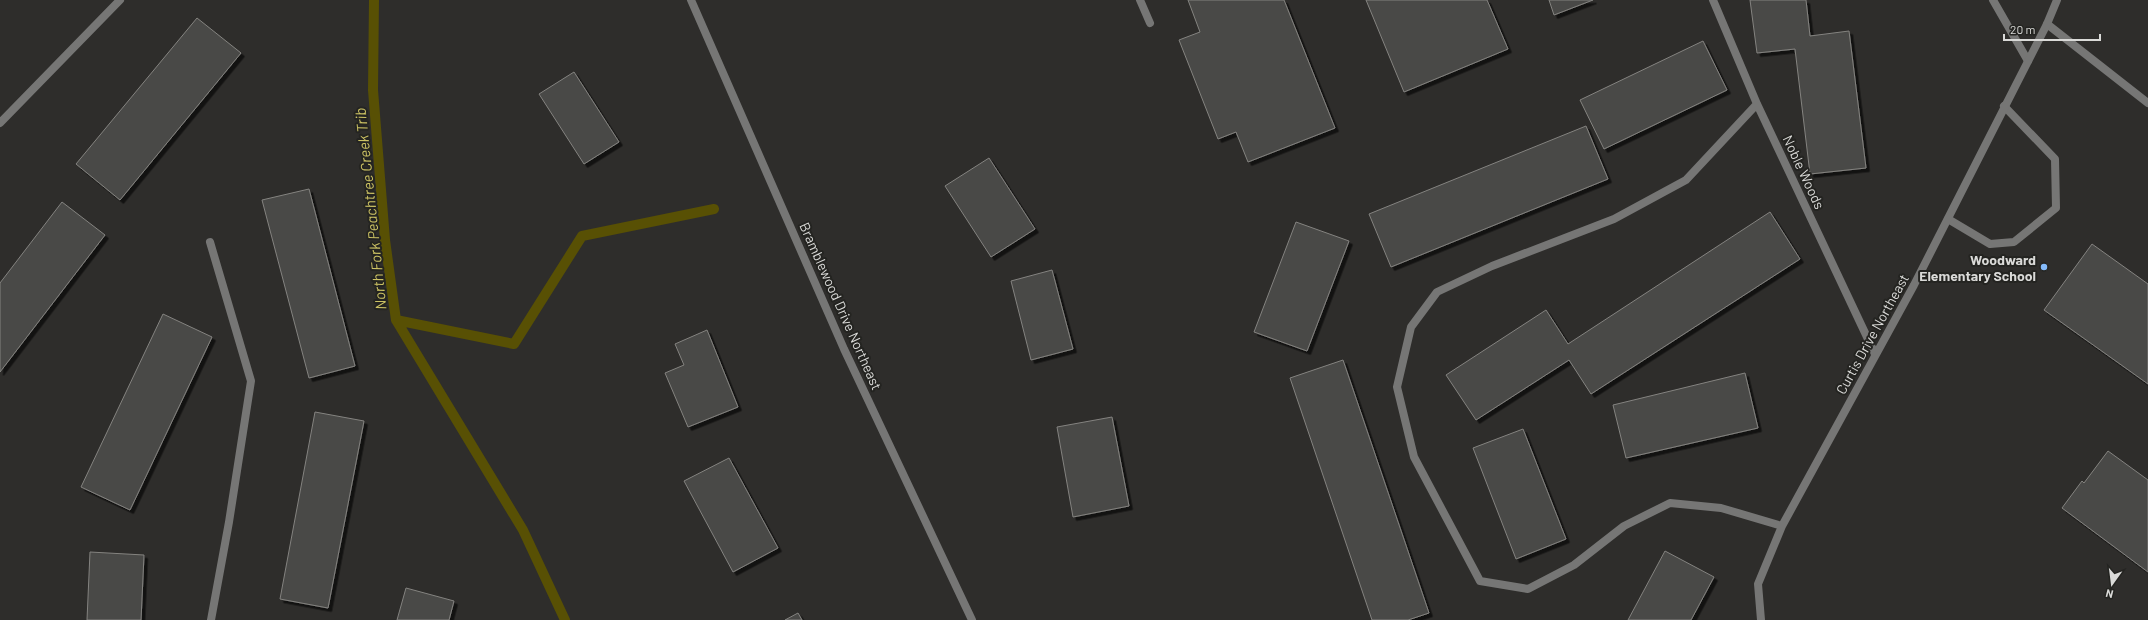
<svg xmlns="http://www.w3.org/2000/svg" width="2148" height="620" viewBox="0 0 2148 620" font-family="Barlow,sans-serif">
  <defs>
    <filter id="shadow"><feDropShadow dx="3.5" dy="3.5" stdDeviation="0" flood-color="#0009"/></filter>
  </defs>
  <rect width="100%" height="100%" fill="#2e2d2b"/>
  <g fill="none" stroke-linecap="round" stroke-linejoin="round">
    <path stroke="#585004" stroke-width="10" d="M374,0l-1,90 12,150 11,80 118,24 68,-108 132,-27
      M396,320l127,210 42,90"/>
  </g>
  <path fill="#494946" stroke="#848380" filter="url(#shadow)" d="M1188,0h96l51,128 -87,34 -12,-30 -18,7 -39,-99 21,-8z
    M1366,0h121l21,49 -104,43z
    M1549,0h44l-39,15z
    M1750,0h56l4,36 39,-5 17,137 -56,6 -15,-125 -38,4z
    M197,18l44,35 -121,147 -44,-36z
    M1703,41l24,49 -123,59 -24,-49z
    M574,72l45,70 -35,22 -45,-70z
    M1586,126l22,53 -217,88 -22,-53z
    M989,158l46,71 -44,28 -46,-71z
    M309,189l46,177 -46,12 -47,-178z
    M62,202l43,33 -105,137v-89z
    M1770,212l30,47 -209,135 -22,-34 -93,60 -30,-45 100,-65 22,34z
    M1296,222l53,19 -42,110 -53,-19z
    M2092,244l56,40v100l-104,-74z
    M1052,270l21,79 -42,11 -20,-79z
    M163,314l49,23 -82,173 -49,-23z
    M707,330l31,77 -50,20 -23,-54 19,-8 -9,-21z
    M1343,360l86,253 -21,7h-36l-82,-242z
    M1745,373l13,55 -132,30 -13,-53z
    M315,412l49,9 -36,187 -48,-9z
    M1112,417l17,89 -56,11 -16,-90z
    M1523,429l43,110 -50,20 -43,-111z
    M2108,451l40,29v92l-86,-64 20,-27 2,2z
    M729,458l49,90 -45,24 -49,-91z
    M1665,551l49,26 -23,43h-63z
    M90,552l54,3 -3,65h-54z
    M406,588l48,13 -5,19h-52z
    M798,613l4,7h-17z"/>
  <g fill="none" stroke-linecap="round" stroke-linejoin="round">
    <path stroke="#767675" stroke-width="8" d="M1140,0l10,23
      M1993,0l35,61
      M2047,24l101,79
      M1948,219l42,25 24,-2 42,-34 -1,-49 -51,-53
      M210,242l41,139 -22,141 -18,98"/>
    <path stroke="#767675" stroke-width="8" d="M691,0l153,349 128,271
      M1713,0l44,104 118,250
      M1757,104l-71,76 -72,39 -122,47 -55,26 -26,35 -14,60 17,70 66,124 48,8 46,-24 50,-39 46,-23 51,5 61,18
      M0,123l120,-123
      M1761,620l-3,-36 24,-58 132,-241 133,-261 10,-24"/>
  </g>
  <circle fill="#85bbfb" stroke="#242421" stroke-width="1.5" cx="2044" cy="267" r="4"/>
  <g text-anchor="middle" dominant-baseline="central" stroke-width="4" stroke-linejoin="round" paint-order="stroke">
    <g font-size="14" fill="#dadad8" stroke="#242421">
      <text transform="translate(1804 172) rotate(65)">Noble Woods</text>
      <text transform="translate(841 306) rotate(66)">Bramblewood Drive Northeast</text>
      <text transform="translate(1872 334) rotate(-61)">Curtis Drive Northeast</text>
    </g>
    <g font-size="14" font-weight="bold" fill="#dadad8" stroke="#242421" text-anchor="end">
      <text x="2036" y="259">Woodward<tspan x="2036" dy="16">Elementary School</tspan></text>
    </g>
    <g font-size="15" font-style="italic" fill="#cdc364" stroke="#242421">
      <text transform="translate(370 209) rotate(-96)">North Fork Peachtree Creek Trib</text>
    </g>
  </g>
  <g transform="translate(2112 584) rotate(194)" stroke="#242421" stroke-width="3" paint-order="stroke">
  <path d="M0-3L7 15L0 10L-7 15Z" fill="#dadad8"/>
  <text y="-6" font-size="11" font-weight="bold" text-anchor="middle" fill="#dadad8">N</text>
  </g>
  <path d="M2004 34v6h96v-6" fill="none" stroke="#dadad8" stroke-width="2"/>
  <text x="2010" y="34" font-size="12" fill="#dadad8" stroke="#242421" stroke-width="3" paint-order="stroke">20 m</text>
</svg>
